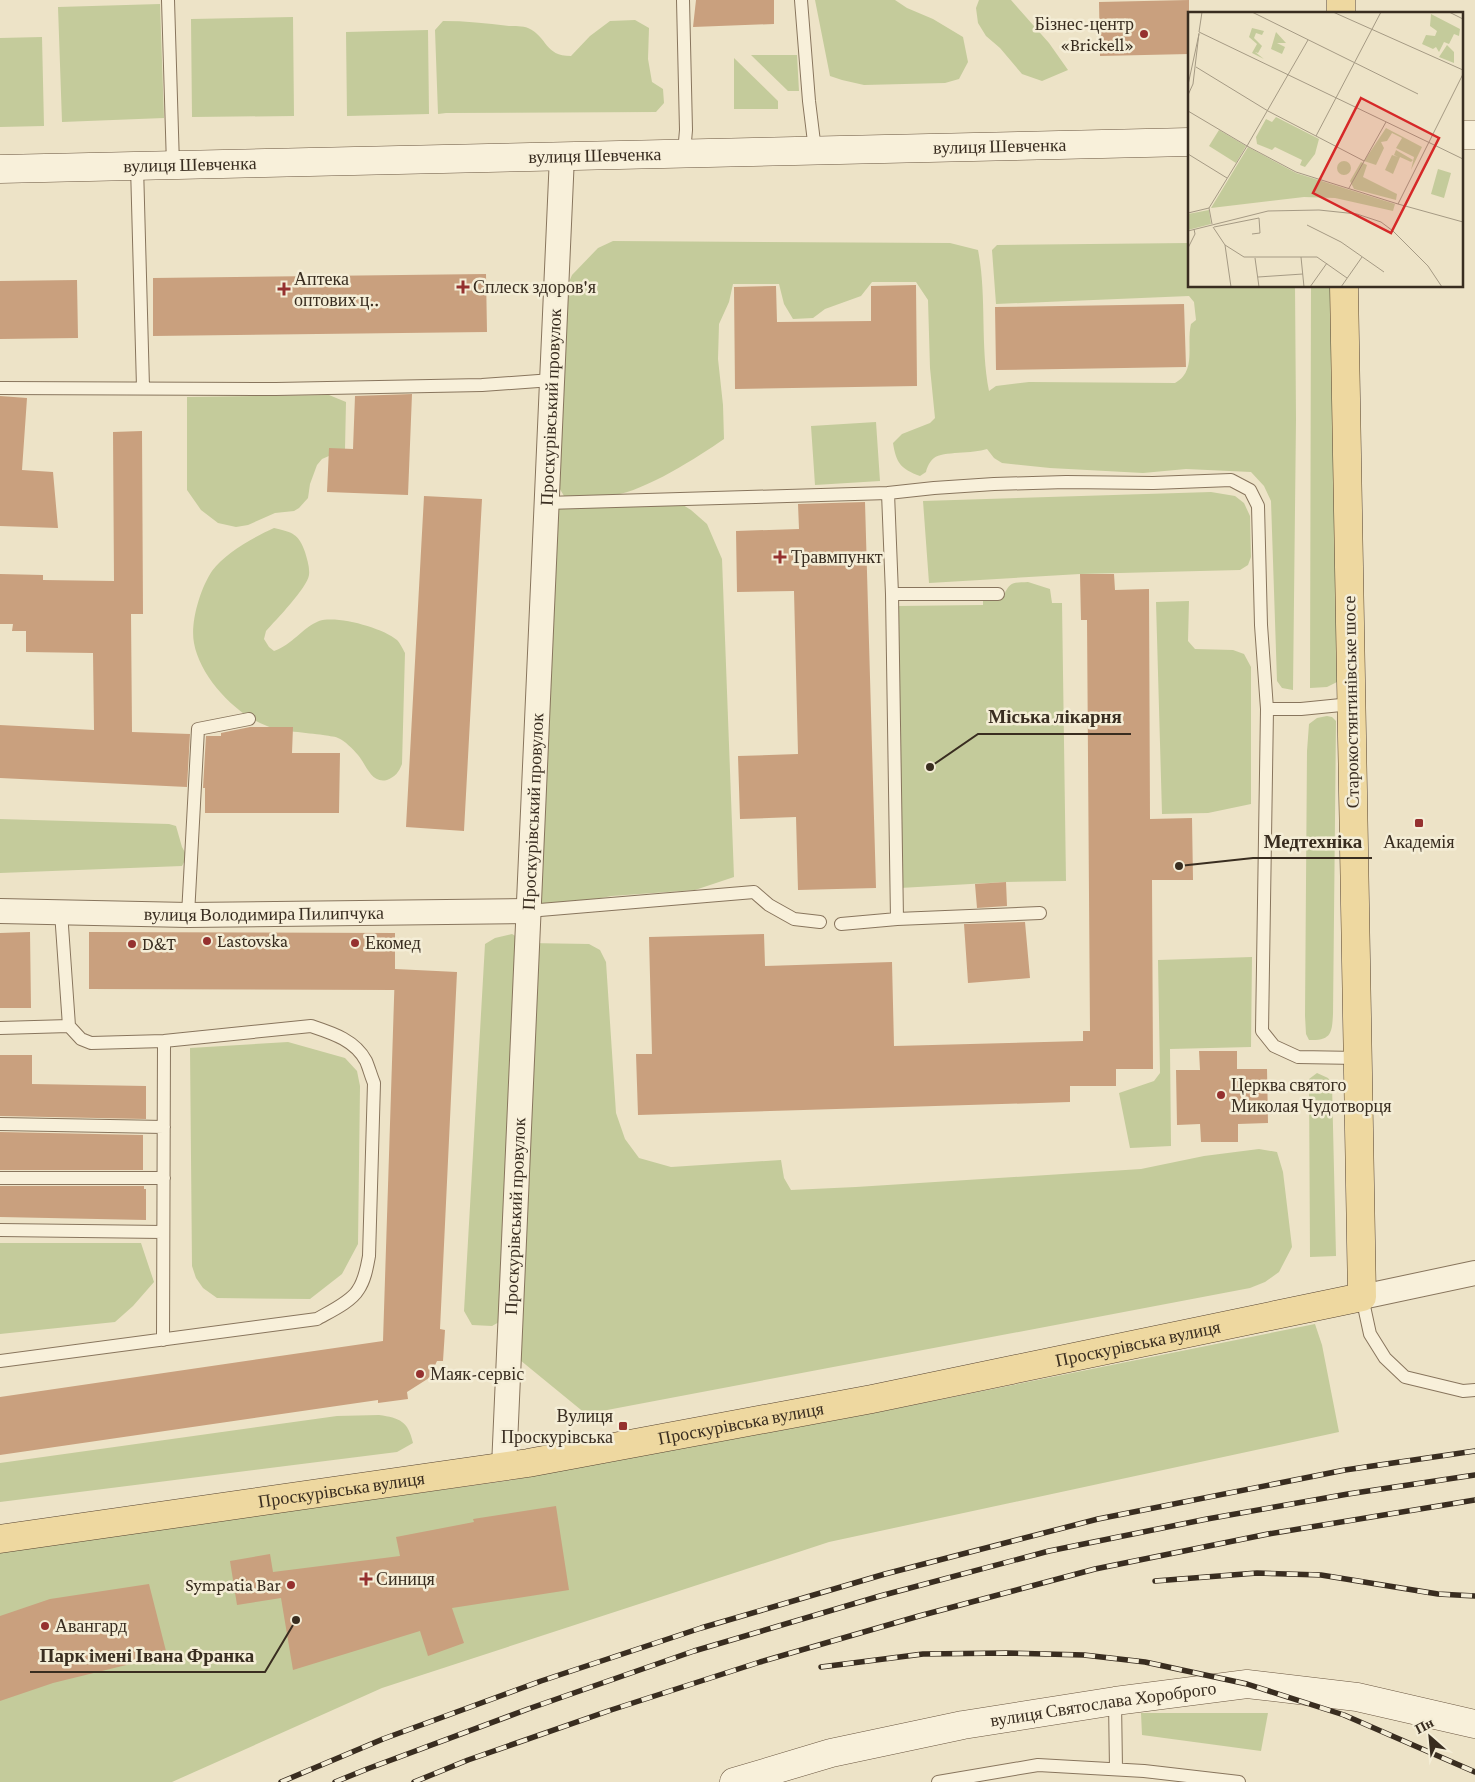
<svg xmlns="http://www.w3.org/2000/svg" width="1475" height="1782" viewBox="0 0 1475 1782" font-family="'Crimson Pro',serif">
  <rect width="100%" height="100%" fill="#ede3c7"/>
  <path fill="#c4cb9b" d="M815,0h80l12,8 26,11 30,18 5,25 -9,17 -14,4 -81,2 -22,-5 -12,-4z
    M979,0h32l38,43 19,27 -26,11 -20,-7 -22,-26 -14,-12 -8,-13 -2,-15z
    M160,4l4,114 -102,4 -4,-115z
    M293,17l1,99 -102,1 -1,-98z
    M635,20l14,8 -1,31 4,23 11,7 1,14 -8,9 -210,1 -8,1 -3,-84 8,-9c22,0 43,2 66,5 5,0 14,0 19,2 20,9 16,28 43,28l19,-20 20,-15z
    M428,30l1,84 -82,2 -1,-84z
    M42,37l2,89 -44,1v-89z
    M751,55h46l2,36h-11z
    M734,58l44,43v8h-44z
    M613,241l337,2 28,7c9,46 2,94 11,141l7,-5 33,-4 146,1c22,-12 11,-38 16,-59l5,-4 -2,-18 -5,-6 -193,8 -4,-54 5,-5 192,-2v43h106l1,133 -3,271 -11,-2 -5,-7 -6,-180 -7,-15 -13,-14 -65,-3 -43,4 -93,-5 -48,-5 -8,-5 -7,-9c-14,5 -44,2 -53,9 -4,3 -7,9 -8,14l-6,4c-19,-7 -24,-13 -27,-33l9,-9 28,-11 5,-5 -5,-50 -2,-68 -12,-18h-44l-11,14 -36,13 -12,9 -20,1 -9,-15 -5,-20h-46l-4,18 -10,22 -1,35 5,46 1,34c-26,18 -79,52 -110,56 -16,2 -33,1 -50,1l-7,-12 9,-195 6,-14 26,-27z
    M1311,286h22l4,396 -10,5 -17,1z
    M329,395l17,7 -1,47 -23,10 -5,6 -7,19 -2,14 -9,10 -5,3 -19,2 -27,12 -12,2 -18,-4 -17,-13 -14,-20v-93z
    M876,422l4,59 -65,4 -4,-59z
    M1211,492l24,4 9,7 6,13 1,41 -3,8 -8,5 -160,4 -151,9 -6,-82z
    M675,500l16,10 16,14 15,35 12,318 -39,13 -83,6 -84,15 18,-408z
    M274,528c18,4 25,6 31,24 2,7 5,16 4,23 -2,13 -33,45 -43,56l-2,8 5,8 5,4c18,-6 28,-23 45,-30 18,-6 64,7 78,19 3,3 6,9 8,13l-3,111c-3,8 -7,13 -15,16 -16,4 -21,-16 -29,-25 -5,-6 -13,-14 -20,-17 -4,-2 -11,-2 -15,-3 -15,-2 -44,-4 -56,-9 -31,-11 -67,-49 -73,-83 -4,-20 6,-54 18,-72 13,-18 42,-34 62,-43z
    M1028,582l22,7 2,14h10l4,278 -60,1 -106,6 -1,-282 84,-1v-7l21,-3c6,-14 10,-12 24,-13z
    M1189,601l-1,40 7,8 38,1 11,4 7,13v137l-43,9 -46,1 -6,-212z
    M1327,716l5,1 4,4 -3,293c-1,18 -1,27 -24,26l-3,-6 -1,-18 2,-265 2,-27 8,-6z
    M0,819l169,5 7,2 6,21 5,9 -5,10 -182,7z
    M512,934l15,9 62,1 11,6 6,12 10,151 9,26 14,19 32,9 110,-7 3,18 7,12 65,-3 285,-18 63,-13 55,-7 18,3 6,20 9,75 -13,25 -14,10 -15,6 -664,126 -77,-63 1,-35 -18,10 -20,-1 -8,-14 21,-367 10,-6z
    M1252,957l-1,90 -81,2 1,97 -41,2 -11,-55 35,-12 6,-8 -2,-113z
    M288,1042l57,16 12,13 3,15 -2,158 -16,30 -32,25 -93,-1 -14,-10 -7,-10 -4,-12 -2,-218z
    M1317,1073l11,5 4,6 4,172 -26,1 -1,-178z
    M0,1243h141l13,39 -21,24 -18,16 -115,12z
    M1315,1324l7,21 17,87 -510,110 -447,146 -210,94h-172v-231l506,-70 368,-68z
    M379,1415c21,3 29,6 34,28l-16,9 -397,50v-39l337,-47z
    M1141,1713h127l-7,38 -119,-16z"/>
  <path fill="#c9a07e" d="M696,0h78v24l-81,3z
    M1189,0v54l-89,2 -1,-54z
    M486,274l1,58 -334,4v-58z
    M77,280l1,58 -78,1v-58z
    M916,285l1,101 -182,3 -1,-102 42,-1 1,36 94,-1v-35z
    M1184,304l2,63 -190,3 -1,-63z
    M412,394l-4,101 -81,-3 2,-44 24,1 2,-53z
    M0,396l27,2 -5,72 31,2 5,56 -58,-2z
    M142,431l1,183h-12l1,118 58,2 -3,53 -187,-9v-53l94,5 -1,-77 -67,-1v-21h-14l1,-7h-13v-50l43,1v5l71,1 -1,-149z
    M424,496l58,3 -18,332 -58,-4z
    M865,502l11,386 -78,2 -2,-73 -56,2 -2,-63 60,-2 -4,-163 -57,1 -1,-61 63,-2 -1,-25z
    M1080,574h34l1,16 34,-1 1,230 42,-1 1,62h-41l1,189h-37v17h-46v16l-432,13 -2,-61h16l-3,-117 115,-3 1,32 127,-4 2,84 189,-5v-10h7l-3,-411h-6z
    M250,727h43l-1,26h48l-1,60h-134v-25h-2l3,-52h15v-3z
    M1006,882l1,24 -30,2 -2,-24z
    M1025,922l5,56 -62,5 -4,-59z
    M30,932l1,76h-31v-75z
    M89,932l306,1v57l-306,-1z
    M395,969l62,3 -17,357 5,1 -2,31h-6l-8,17 -22,14 1,7 -30,4v-3l-378,55v-58l383,-56z
    M1199,1051h38v18h30l1,54 -30,1v18h-37l-1,-18 -23,1 -1,-55h24z
    M0,1055h32v29l114,2v33l-146,-3z
    M0,1132l143,3v35h-143z
    M0,1186h144v3h2v31l-146,-3z
    M556,1506l13,84 -117,18 12,35 -36,13 -8,-25 -127,39 -12,-72 -44,7 -7,-44 40,-7 3,18 127,-16 -4,-19 78,-15 -1,-3z
    M149,1584l18,71 -114,28 -53,18v-85l50,-17z"/>
  <g fill="none" stroke-linecap="round" stroke-linejoin="round">
    <g stroke="#88755d" stroke-width="14">
      <path id="service" d="M168,0l5,165
        M683,0l3,130 -2,23
        M801,0l8,101 6,49
        M137,166l6,221
        M0,388l276,1 206,-4 70,-5
        M888,493l46,-5 60,-4 72,-2 87,1 78,-3 19,10 8,16 3,119 6,84
        M546,503l342,-10 4,101 5,325
        M892,594h106
        M1351,704l-50,5h-34l-5,322 12,15 24,11 60,1
        M528,911l226,-19 15,13 25,14 26,3
        M188,915l10,-186 51,-10
        M841,924l56,-5 143,-6
        M0,1028l69,-2
        M0,1124l164,3
        M0,1178h164
        M0,1230l163,2
        M1362,1297l8,37 15,24 20,19 58,14 12,-1
        M163,1340l1,-299
        M0,1361l317,-42c12,-7 34,-17 41,-29 7,-10 9,-23 11,-34l5,-173c-3,-7 -5,-15 -8,-22 -11,-21 -34,-28 -55,-35l-147,15 -73,2 -10,-4 -12,-13 -8,-114
        M1115,1701l1,68
        M938,1782l100,-17 106,6 95,11"/>
    </g>
    <g stroke="#88755d" stroke-width="26">
      <g id="minor">
        <path id="s1" d="M0,911l188,4 340,-4"/>
        <path d="M1362,1297l113,-24"/>
        <path id="s2" d="M504,1467l58,-1311"/>
      </g>
    </g>
    <g stroke="#88755d" stroke-width="29">
      <path id="tertiary" d="M1461,135h14"/>
    </g>
    <g stroke="#6a5640" stroke-width="29">
      <g id="secondary">
        <path id="s3" d="M0,169l1189,-27"/>
        <path id="s4" d="M734,1782l97,-29 132,-28 152,-24 132,-17 110,13 118,27"/>
      </g>
    </g>
    <g stroke="#564331" stroke-width="29">
      <g id="primary">
        <path d="M1341,14v-14"/>
        <path id="s5" d="M0,1539l528,-76 344,-64 490,-102 -18,-1011"/>
      </g>
    </g>
    <use href="#service" stroke="#f8f0da" stroke-width="12"/>
    <use href="#minor" stroke="#f8f0da" stroke-width="24"/>
    <use href="#tertiary" stroke="#f8f0da" stroke-width="28"/>
    <use href="#secondary" stroke="#f8f0da" stroke-width="28"/>
    <use href="#primary" stroke="#eed8a0" stroke-width="28"/>
    <g stroke="#392d20" stroke-width="5.5">
      <path id="rail" d="M1155,1581l102,-8 64,2 117,19 37,2
        M821,1667l102,-13 84,-1 77,2 61,7 102,22 97,31 131,57
        M281,1782l102,-43 158,-58 160,-53 184,-54 213,-55 247,-49 130,-19
        M335,1782l32,-13 161,-60 166,-58 186,-55 169,-45 158,-32 141,-25 127,-19
        M414,1782l54,-22 143,-50 149,-48 159,-46 176,-47 173,-35 207,-34"/>
    </g>
    <use href="#rail" stroke="#f4edd6" stroke-width="4" stroke-dasharray="11" stroke-linecap="butt"/>
  </g>
  <g fill="#95312f" stroke="#f4edd6" stroke-width="2">
    <circle cx="1144" cy="34" r="5"/>
    <path d="M460.5 279.5h5v5h5v5h-5v5h-5v-5h-5v-5h5z"/>
    <path d="M281.5 281.5h5v5h5v5h-5v5h-5v-5h-5v-5h5z"/>
    <path d="M777.5 549.5h5v5h5v5h-5v5h-5v-5h-5v-5h5z"/>
    <rect x="1414" y="818" width="10" height="10" rx="2.5"/>
    <circle cx="207" cy="941" r="5"/>
    <circle cx="355" cy="943" r="5"/>
    <circle cx="132" cy="944" r="5"/>
    <circle cx="1221" cy="1095" r="5"/>
    <circle cx="420" cy="1374" r="5"/>
    <rect x="618" y="1421" width="10" height="10" rx="2.5"/>
    <path d="M363.5 1571.5h5v5h5v5h-5v5h-5v-5h-5v-5h5z"/>
    <circle cx="291" cy="1585" r="5"/>
    <circle cx="45" cy="1626" r="5"/>
  </g>
  <g text-anchor="middle" dominant-baseline="central" stroke-width="5" stroke-linejoin="round" paint-order="stroke">
    <g font-size="18" fill="#392d20" stroke="#f4edd6" text-anchor="start">
      <text x="1134" y="24" text-anchor="end">Бізнес-центр<tspan x="1134" dy="21">«Brickell»</tspan></text>
      <text x="294" y="279">Аптека<tspan x="294" dy="21">оптових ц‥</tspan></text>
      <text x="473" y="287">Сплеск здоров'я</text>
      <text x="791" y="557">Травмпункт</text>
      <text x="1419" y="842" text-anchor="middle">Академія</text>
      <text x="217" y="941">Lastovska</text>
      <text x="365" y="943">Екомед</text>
      <text x="142" y="944">D&amp;T</text>
      <text x="1231" y="1085">Церква святого<tspan x="1231" dy="21">Миколая Чудотворця</tspan></text>
      <text x="430" y="1374">Маяк-сервіс</text>
      <text x="613" y="1416" text-anchor="end">Вулиця<tspan x="613" dy="21">Проскурівська</tspan></text>
      <text x="376" y="1579">Синиця</text>
      <text x="281" y="1585" text-anchor="end">Sympatia Bar</text>
      <text x="55" y="1626">Авангард</text>
    </g>
    <g font-size="18" fill="#392d20" stroke="#f4edd6">
      <text stroke="none"><textPath href="#s3" startOffset="1000">вулиця Шевченка</textPath></text>
      <text stroke="none"><textPath href="#s3" startOffset="595">вулиця Шевченка</textPath></text>
      <text stroke="none"><textPath href="#s3" startOffset="190">вулиця Шевченка</textPath></text>
      <text stroke="none"><textPath href="#s2" startOffset="1061">Проскурівський провулок</textPath></text>
      <text transform="translate(1351 702) rotate(-91)">Старокостянтинівське шосе</text>
      <text stroke="none"><textPath href="#s2" startOffset="656">Проскурівський провулок</textPath></text>
      <text stroke="none"><textPath href="#s1" startOffset="264">вулиця Володимира Пилипчука</textPath></text>
      <text stroke="none"><textPath href="#s2" startOffset="251">Проскурівський провулок</textPath></text>
      <text stroke="none"><textPath href="#s5" startOffset="1155">Проскурівська вулиця</textPath></text>
      <text stroke="none"><textPath href="#s5" startOffset="750">Проскурівська вулиця</textPath></text>
      <text stroke="none"><textPath href="#s5" startOffset="345">Проскурівська вулиця</textPath></text>
      <text stroke="none"><textPath href="#s4" startOffset="378">вулиця Святослава Хороброго</textPath></text>
    </g>
  </g>
  <g transform="translate(1188 12)">
    <rect width="275" height="275" fill="#ede3c7"/>
    <path d="M243,2l29,15 -1,7 -5,-2 -5,10 -5,-2 -5,10 -3,-5 -3,2 -11,-5 4,-9 9,1 2,-5 -7,-5zM64,16l12,3 -2,4 -6,-2 -2,5 8,8 -4,7 -3,-1 9,7 -12,-6 5,-9 -8,-7zM88,20l10,11h-9l8,4 -3,7 -11,-5zM259,33l7,7v11l-15,-6zM88,105l43,22 -4,15 -10,13 -5,-2 2,-5 -27,-13 -3,3 -15,-6 -1,-7 10,-18 6,3zM198,116l36,19 -11,23 3,-13 -18,-9 6,-10 -10,-5 -5,8 -6,1 3,6 -8,17 -12,-4zM31,118l27,16 -10,17 -27,-17zM60,135l48,26 99,31 -2,7 -58,-13 -31,-1 -93,11zM208,138l17,10 -2,2 -11,-5 -7,17 -8,-4 7,-15 6,2 -4,-2zM149 156a7 7 0 1 1 14 0a7 7 0 1 1-14 0ZM173,150l6,3 -4,12 34,17 -1,6 -42,-11 -4,-8zM250,157l13,4 -7,25 -13,-4zM21,198l2,14 -23,6v-16z" fill="#c4cb9b"/>
    <path fill="none" stroke="#a59a84" stroke-width="1" d="M14,0l-3,20 229,110M64,0l166,82M145,0l130,58M261,0l14,7M8,55l72,44 96,50M0,73l11,-51M0,83l5,-11 6,-51M0,99l59,35 61,-106M128,124l65,-124M240,130l35,17M0,142l39,24M161,176l37,-66M210,192l65,18M0,201l21,-5M24,212l-3,-16 38,-62 49,26 102,32 65,-130M119,213l34,17 43,30M25,215l12,18 6,42M26,215l45,-9 1,15 -8,1M0,219l80,-20 51,-1 38,4 24,8 12,9 35,35 14,21M37,233l19,12h73l30,21M0,236l7,-14 -1,-5M113,245l3,30M67,246l4,29M70,265l45,-3M122,275l17,-24M153,275l21,-30"/>
    <path fill="#d62828" fill-opacity="0.15" stroke="#d62828" stroke-width="2.5" d="M173,86l78,40 -48,95 -78,-40z"/>
    <rect width="275" height="275" fill="none" stroke="#392d20" stroke-width="2.5"/>
  </g>
  <path fill="none" stroke="#392d20" stroke-width="2" d="M930 767L978 734H1131M1179 866L1253 858H1372M296 1620L265 1672H30"/>
  <g fill="#392d20" stroke="#f4edd6" stroke-width="2">
    <circle cx="930" cy="767" r="5"/>
    <circle cx="1179" cy="866" r="5"/>
    <circle cx="296" cy="1620" r="5"/>
  </g>
  <g font-size="19" text-anchor="middle" font-weight="bold" fill="#392d20" stroke="#f4edd6" stroke-width="5" stroke-linejoin="round" paint-order="stroke">
    <text x="1055" y="723">Міська лікарня</text>
    <text x="1313" y="848">Медтехніка</text>
    <text x="147" y="1662">Парк імені Івана Франка</text>
  </g>
  <g transform="translate(1430 1737) rotate(333)" stroke="#f4edd6" stroke-width="4" paint-order="stroke">
  <path d="M0-4L9 19L0 12L-9 19Z" fill="#392d20"/>
  <text y="-8" font-size="14" font-weight="bold" text-anchor="middle" fill="#392d20">Пн</text>
  </g>
</svg>
